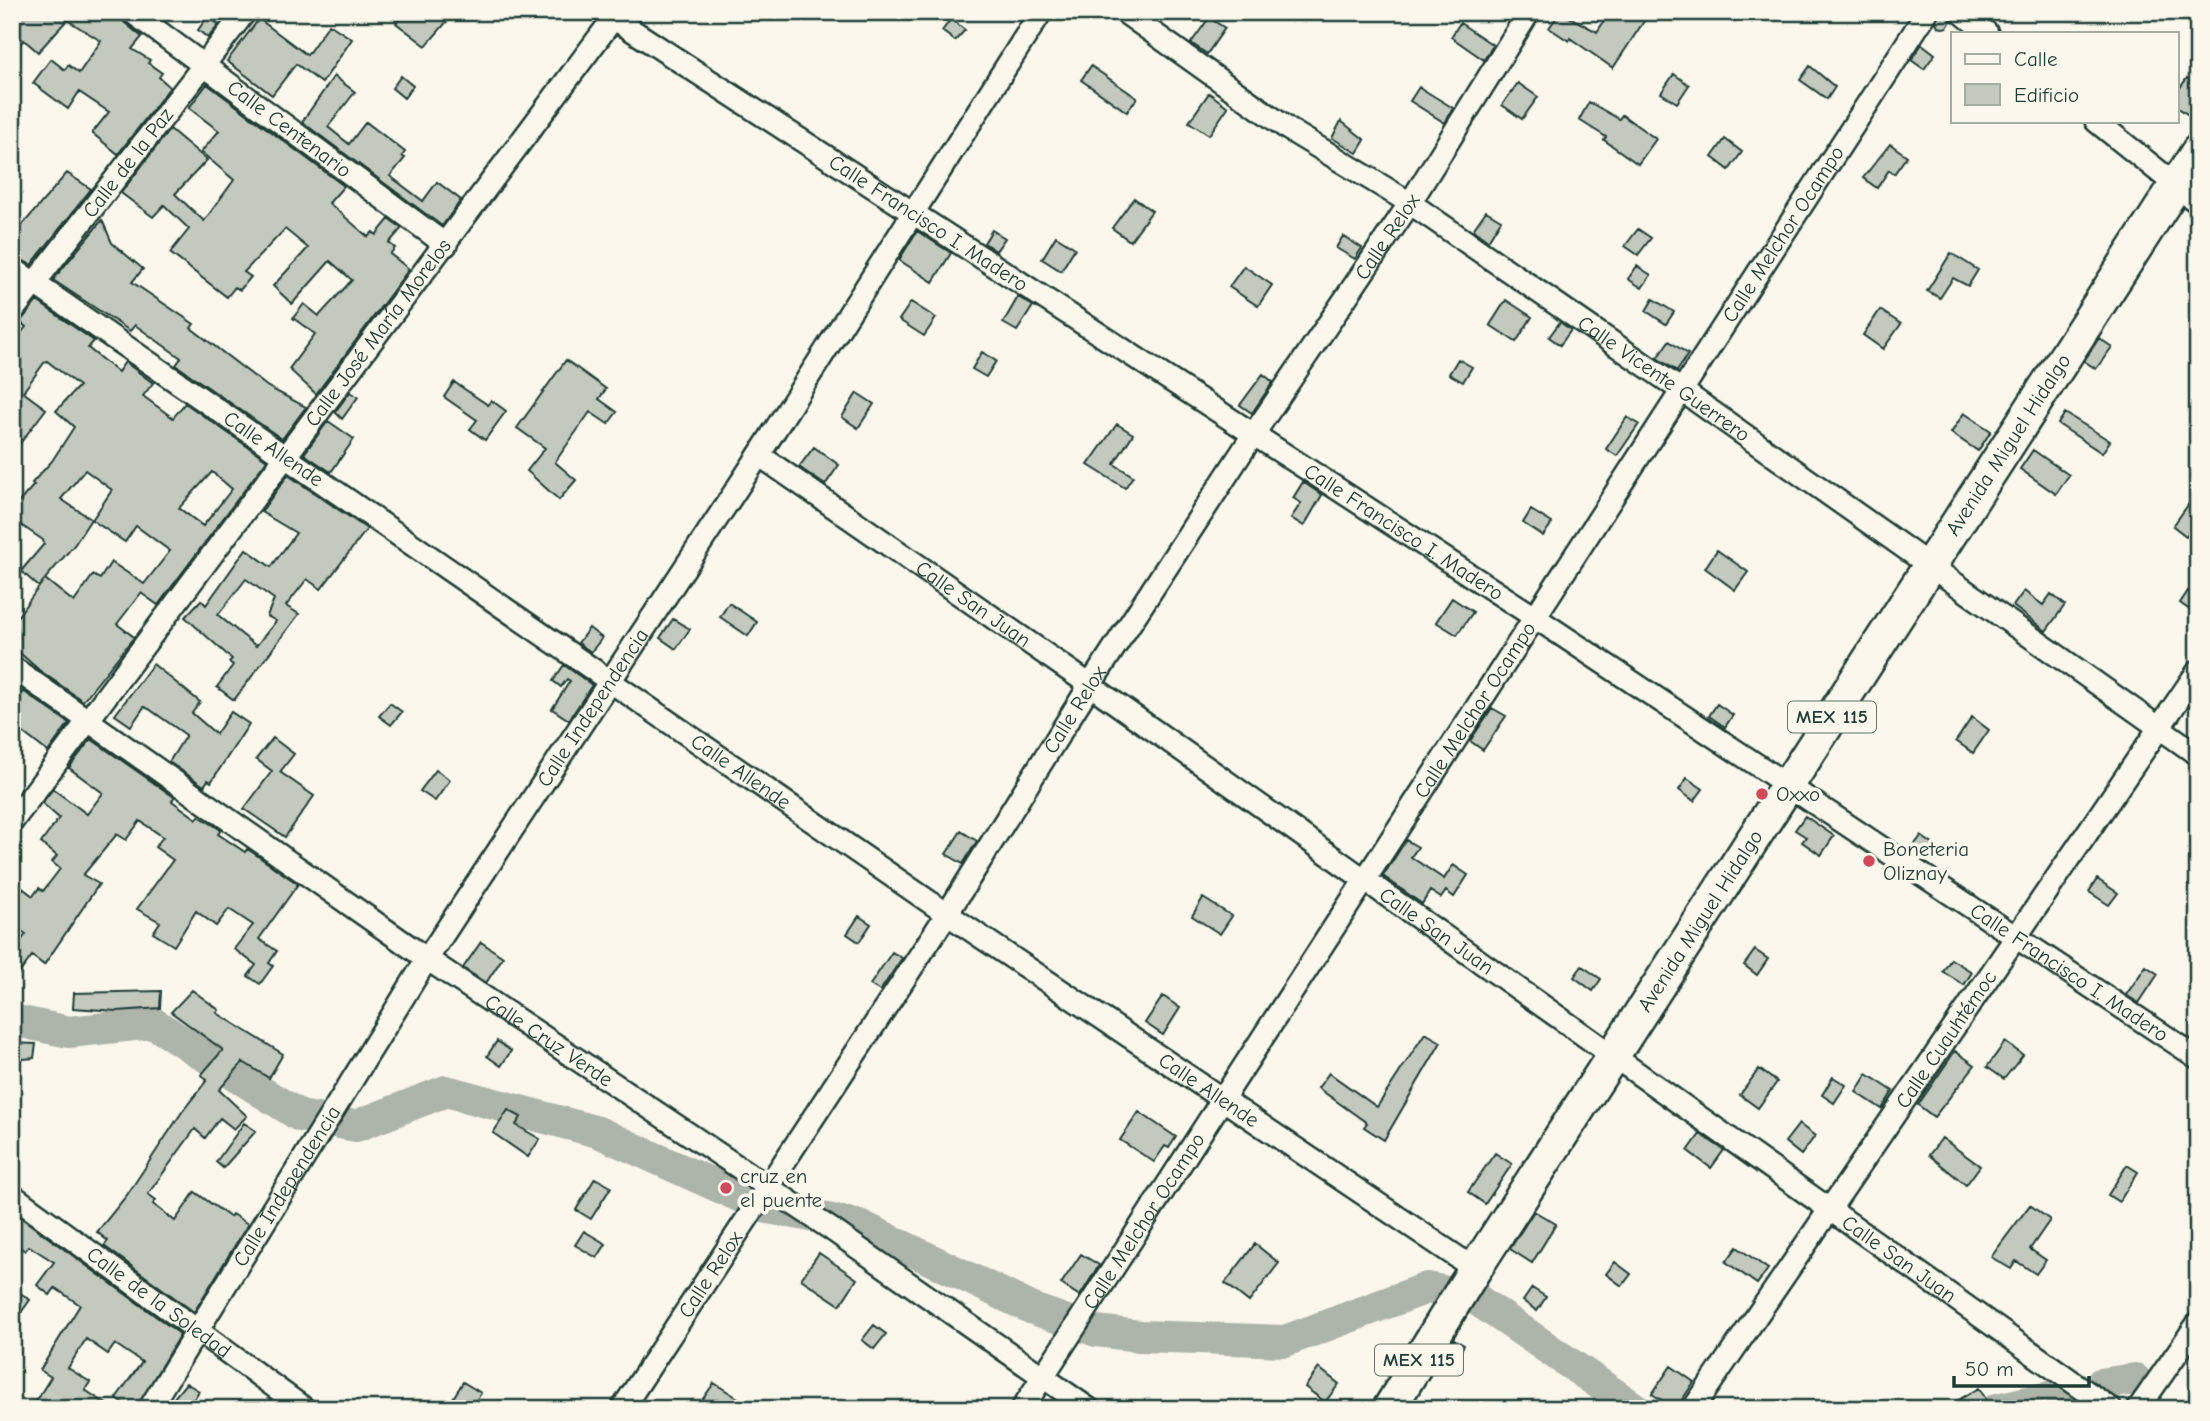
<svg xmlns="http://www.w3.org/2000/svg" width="2210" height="1421" viewBox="0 0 2210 1421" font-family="'Comic Neue',sans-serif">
  <rect width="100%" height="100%" fill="#fbf7ec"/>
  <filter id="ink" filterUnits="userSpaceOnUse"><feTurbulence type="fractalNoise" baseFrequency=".0143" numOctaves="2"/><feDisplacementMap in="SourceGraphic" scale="14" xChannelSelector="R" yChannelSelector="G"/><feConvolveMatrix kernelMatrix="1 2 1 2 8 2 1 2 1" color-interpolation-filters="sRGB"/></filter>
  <g filter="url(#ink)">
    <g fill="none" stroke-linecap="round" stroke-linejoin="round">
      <path stroke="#adb4aa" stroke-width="32" d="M12,1020l57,12 84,-9 147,93 56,10 90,-35 152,41 165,75 96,18 174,84 63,22 44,5 145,5 142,-53 46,9 163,112
        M2100,1384l35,-5
        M1997,1409l69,-16"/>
    </g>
    <path fill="#c4c9be" stroke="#1f3d34" stroke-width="2" fill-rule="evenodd" d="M12,12h107l5,10 18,15 -10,12 18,11 -2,3 14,10 -3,4 11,10 -52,67 -26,-21 17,-21 -30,-20 -11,17 -35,-26 18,-24 14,11 3,-5 11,8 22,-32 -34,-21 -29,32 -14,-12 -12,14z
      M405,12h50l-29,34 -30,-23z
      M1560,12l37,20 13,-20h40l-37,56 -43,-30 -1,3 -20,-13z
      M1936 21a7 7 0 1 1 14 0a7 7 0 1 1-14 0Z
      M208,16l11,9 -11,13 -10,-8z
      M1209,18l16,10 -18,26 -16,-11z
      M259,19l48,36 22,-31 23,15 -30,44 -26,-19 -24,31 -45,-34z
      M951,19l14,11 -10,11 -13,-10z
      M1460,23l33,22 -9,15 -33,-23z
      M1922,44l13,10 -11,15 -13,-9z
      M1091,66l46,32 -10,14 -46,-32z
      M1810,66l25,21 -8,12 -27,-19z
      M1674,74l15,11 -12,18 -16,-10z
      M334,76l21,16 -27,35 21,17 17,-22 39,30 -3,4 3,2 -15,18 33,25 14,-19 24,18 -19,26 -140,-104z
      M401,76l12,10 -9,12 -12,-10z
      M2187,78l11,8v19l-8,11 -13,-9v-15z
      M1518,83l20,14 -16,22 -20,-14z
      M207,84l137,102 -15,17 39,34 5,-5 3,3 13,-16 13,9 -13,15 6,5 -5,6 19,15 -93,125 -27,-25 26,-35 -22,-16 11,-14 15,12 33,-36 -22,-19 -38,43 -19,-18 35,-38 -23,-19 -41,43 7,5 -11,13 -5,-3 -8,10 -57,-44 19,-24 -25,-24 -11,12 -32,-24 49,-64 37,31 -32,34 29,27 30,-41 -33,-28 18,-21 -30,-23z
      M1419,87l34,21 -8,15 -35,-22z
      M1209,93l19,14 -19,28 -20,-13z
      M1589,102l30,17 3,-4 34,24 -18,25 -34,-24 2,-3 -27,-17z
      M1341,121l24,19 -8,13 -25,-15z
      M1725,139l17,13 -13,18 -17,-13z
      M1890,144l17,12 -13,18 -5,-4 -12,18 -14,-10z
      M67,173l24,16 -60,76 -19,-10v-18z
      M1134,198l18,13 -22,30 -18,-13z
      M1486,211l15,9 -13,21 -15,-11z
      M102,220l10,23 31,26 -11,13 62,42 -3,4 77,59 38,20 -24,32 -106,-74 5,-7 -46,-33 -5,6 -77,-51z
      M1638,229l13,9 -13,17 -13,-9z
      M992,230l13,8 -9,13 -12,-8z
      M917,231l34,22 -18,29 -34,-22z
      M1056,236l19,12 -14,23 -19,-12z
      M1343,236l19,12 -7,11 -19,-11z
      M1951,253l27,17 -10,16 -15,-8 -13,20 -13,-7z
      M1244,266l28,19 -14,21 -29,-19z
      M1637,266l14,9 -9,13 -14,-9z
      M1018,297l15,9 -16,25 -14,-8z
      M1653,299l21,13 -8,12 -20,-13z
      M1506,300l26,17 -16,25 -26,-17z
      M37,301l57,40 -6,7 30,24 7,-10 28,21 -10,13 30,22 12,-15 82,57 -109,145 -17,-12 -24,31 17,13 -51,64 -44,-31 -27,-24v-22l32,-44 -5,7 -18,-16 23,-27 -1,-4 -31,-21v-9l22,-25 -2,-2 20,-22 22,-34 -18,-16 23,-25 -32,-25 -3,2 -21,29 23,17 -34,45v-110l14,-17 -6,-5zM85,470l27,20 -20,30 33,22 11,-16 34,25 -26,33 -33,-22 -11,17 -7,-4 -19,27 -29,-23 30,-35 16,-25 -30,-20zM212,472l20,17 -29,37 -24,-18z
      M911,302l25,16 -12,18 -25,-16z
      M1880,310l21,14 -18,25 -20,-14z
      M1560,322l11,8 -11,15 -11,-8z
      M2099,338l13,9 -16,22 -12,-8z
      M1669,341l19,13 -11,17 -20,-13z
      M982,352l14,9 -10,16 -14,-8z
      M1458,359l14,8 -9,15 -14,-8z
      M566,360l40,29 -7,10 18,13 -9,12 -18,-12 -35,50 21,18 -17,20 -32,-29 18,-23 -28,-20z
      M1263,374l10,8 -21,31 -12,-8z
      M454,382l34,23 3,-5 15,11 -21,29 -15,-11 7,-9 -33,-23z
      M350,392l8,5 -16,22 -7,-7z
      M857,393l17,11 -16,24 -16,-11z
      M1964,413l27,18 -13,20 -27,-18z
      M2065,413l45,28 -8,12 -44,-29z
      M1627,417l12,7 -22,32 -11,-7z
      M328,421l26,18 -23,33 -27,-18z
      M1117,424l16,10 -19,30 19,12 -8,12 -37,-23z
      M814,447l25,18 -14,20 -26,-18z
      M2033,450l36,25 -13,19 -36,-25z
      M288,475l79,54 -46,60 -14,-10 -21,27 13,8 -65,86 -17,-13 16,-22 -4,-3 3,-3 -47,-42 16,-17 5,5 40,-56 25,18 25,-34 -35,-21zM246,579l28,20 -7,17 9,5 -20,25 -38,-31z
      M1303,482l19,13 -18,31 -13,-8 10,-15 -8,-5z
      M2198,491v29l-12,16 -13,-10z
      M1531,510l21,13 -9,13 -20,-13z
      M1717,550l31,22 -13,18 -30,-22z
      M2024,591l19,14 8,-11 14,11 -19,26 -33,-25z
      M2188,591l10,7v18l-18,-13z
      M1452,598l21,14 -16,23 -21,-13z
      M729,603l28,19 -9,14 -28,-19z
      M673,619l17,10 -14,20 -16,-11z
      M589,628l13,10 -11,14 -13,-9z
      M153,664l47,38 -8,11 24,21 15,-22 18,12 -38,58 -3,-2 -4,6 -35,-24 17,-27 -37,-26 -5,-2 -13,19 -16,-11z
      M564,665l28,20 -23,35 -17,-11 18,-28 -3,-2 -6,8 -8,-6z
      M23,691l46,32 -21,29 -36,-28v-18z
      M390,703l12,9 -11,13 -12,-9z
      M1717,704l16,11 -8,12 -16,-11z
      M1492,708l14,8 -23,34 -13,-9z
      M1972,717l17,13 -16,23 -17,-12z
      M273,738l21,16 -14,18 34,24 -29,41 -41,-28 28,-38 -16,-12z
      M91,739l83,58 -2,4 25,18 2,-3 22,14 -3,4 27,18 2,-3 5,3 46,32 -39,55 18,12 -8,12 4,3 -13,18 -12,-8 8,-11 -22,-16 19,-24 -24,-16 -13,17 -20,-15 -22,35 -21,-13 7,-11 -23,-13 36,-49 -18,-13 8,-10 -23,-16 -14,19 -9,-6 -34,41 16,9 -55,81 -12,-9 -20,27v-30l14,-19 -14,-9v-45l21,16 6,-8 4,3 17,-22 -8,-7 5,-6 -16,-13 18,-25 -17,-15 11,-14 34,25 16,-21 -34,-25z
      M436,770l14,10 -15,21 -15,-10z
      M1687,778l16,11 -9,12 -15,-11z
      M1805,816l29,20 -13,19 -19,-13 4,-5 -11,-7z
      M961,831l16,10 -14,23 -17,-10z
      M1921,836l13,9 -9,12 -13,-9z
      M1406,840l12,7 -7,10 33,22 9,-14 15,10 -14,22 -8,-6 -5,7 -11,-7 -8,13 -39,-28z
      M2097,879l21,14 -9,12 -20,-13z
      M1203,898l29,18 -12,18 -28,-18z
      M859,916l12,8 -12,18 -12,-8z
      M481,942l22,15 -17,26 -23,-15z
      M1755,950l13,9 -11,16 -13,-10z
      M892,952l10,6 -22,33 -10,-6z
      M1951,959l21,13 -8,13 -21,-13z
      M1582,966l19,13 -8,12 -19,-14z
      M2146,966l12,8 -19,29 -13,-8z
      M192,990l27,20 -2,3 66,41 -14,24 -26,-16 -24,28 28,26 -13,13 -14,-11 -15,20 -10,-9 -47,65 8,6 -3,4 22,17 20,-29 35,25 2,-3 16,10 -54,88 -90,-66 4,-5 -11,-9 30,-37 55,-83 25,-32 -6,-5 22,-25 -52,-38z
      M161,991l-1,17 -43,3 -44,-3 1,-15z
      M1163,996l17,12 -17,27 -18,-12z
      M1425,1033l16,9 -57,98 -20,-13 3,-4 -49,-35 11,-15 48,34z
      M497,1041l14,10 -10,15 -14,-10z
      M2005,1042l18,13 -19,24 -17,-12z
      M12,1043l24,1 -2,14 -22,2z
      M1955,1051l20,14 -41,52 -16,-12z
      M1759,1069l18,13 -19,26 -18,-13z
      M1867,1074l26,17 -11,18 -26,-17z
      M1833,1077l13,8 -12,18 -12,-8z
      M508,1110l13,7 -5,8 24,14 -12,18 -35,-24z
      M1139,1112l37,25 -7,11 -4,-2 -11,16 -34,-22z
      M244,1123l12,8 -33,37 -7,-6z
      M1799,1124l16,12 -14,19 -16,-13z
      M1700,1134l24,16 -13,18 -23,-17z
      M1942,1138l38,28 -14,19 -37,-30z
      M1495,1153l17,11 -27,40 -17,-12z
      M2127,1165l11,7 -19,30 -11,-7z
      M595,1178l16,9 -20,32 -15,-9z
      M2030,1205l20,15 -20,29 16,11 -10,14 -20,-13 -5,8 -20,-12z
      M1534,1211l22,13 -24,39 -22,-14z
      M16,1214l164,120 -44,75h-6l-14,-11 26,-36 -27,-18 -7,10 -22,-15 -18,29 22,14 -5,8 29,19h-83l20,-32 -11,-7 40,-65 -25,-17 -5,7 -13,-10 17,-23 -25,-16 -4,5 -13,-9v-22z
      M584,1231l22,13 -9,14 -22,-13z
      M1255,1244l24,19 -30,39 -24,-19z
      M1737,1247l31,22 -11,15 -31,-22z
      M819,1253l38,26 -17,26 -39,-26z
      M1081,1254l18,11 -19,31 -19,-12z
      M1615,1262l16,12 -9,12 -16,-12z
      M1532,1288l14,9 -9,14 -14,-10z
      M19,1292l11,8 -18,25v-24z
      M874,1325l12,9 -12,15 -12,-9z
      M1454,1339l10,6 -13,21 -10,-6z
      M1671,1366l23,16 -18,27 -24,-15z
      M1319,1368l20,16 -14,18 -20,-15z
      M463,1382l18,11 -10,16h-11l-10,-6z
      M186,1383l13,8 -9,14 5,4h-30z
      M714,1383l27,17 -6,9h-26l-9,-6z
      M1979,1388l13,21h-49z"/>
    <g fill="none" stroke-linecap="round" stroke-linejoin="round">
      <g stroke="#1f3d34" stroke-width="26">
        <g id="street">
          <path id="s1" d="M132,12l314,233"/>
          <path id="s2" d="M604,12l929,604 665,442"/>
          <path id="s3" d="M1124,12l164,117 122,74 271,187 517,365"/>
          <path d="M1961,12l26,21"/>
          <path d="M2096,121l102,82"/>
          <path id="s4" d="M12,268l935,646 528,355"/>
          <path id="s5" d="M12,312l233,-300"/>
          <path id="s6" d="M759,455l331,230 1021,724"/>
          <path id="s7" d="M12,667l415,292 404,270 258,180"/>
          <path id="s8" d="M12,822l606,-810"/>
          <path id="s9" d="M12,1195l293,214"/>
          <path id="s10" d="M149,1409l278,-450 332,-504 282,-443"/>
          <path id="s11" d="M622,1409l325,-495 143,-229 163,-250 157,-232 119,-191"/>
          <path id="s12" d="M1022,1409l905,-1397"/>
          <path id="s13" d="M1693,1409l505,-738"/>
          <path d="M2138,1409l60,-86"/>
        </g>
      </g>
      <g stroke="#1f3d34" stroke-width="37">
        <g id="primary">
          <path id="s14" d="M1389,1409l86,-140 723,-1118"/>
        </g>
      </g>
      <use href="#street" stroke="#fbf7ec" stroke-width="21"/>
      <use href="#primary" stroke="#fbf7ec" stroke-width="32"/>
    </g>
  </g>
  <g fill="#d1495b" stroke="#fbf7ec" stroke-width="2.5">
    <circle cx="1762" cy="794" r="7"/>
    <circle cx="1869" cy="861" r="7"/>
    <circle cx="726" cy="1188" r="7"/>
  </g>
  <g text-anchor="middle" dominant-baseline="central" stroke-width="7" stroke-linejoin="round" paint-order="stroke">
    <g fill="#fbf7ec" stroke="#61756b" stroke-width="2">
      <rect x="1788" y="701.5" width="88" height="31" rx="5"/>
      <rect x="1375" y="1344.5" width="88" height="31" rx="5"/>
    </g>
    <g font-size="19" font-weight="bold" fill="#1f3d34">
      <text x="1832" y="717">MEX 115</text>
      <text x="1419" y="1360">MEX 115</text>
    </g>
    <g font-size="21" fill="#1f3d34" stroke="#fbf7ec">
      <text stroke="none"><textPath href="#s1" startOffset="196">Calle Centenario</textPath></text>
      <text stroke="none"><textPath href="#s5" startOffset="189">Calle de la Paz</textPath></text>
      <text stroke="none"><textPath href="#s2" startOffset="387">Calle Francisco I. Madero</textPath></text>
      <text stroke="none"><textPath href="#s12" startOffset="1400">Calle Melchor Ocampo</textPath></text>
      <text stroke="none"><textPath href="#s11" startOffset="1400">Calle Relox</textPath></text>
      <text stroke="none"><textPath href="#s8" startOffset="611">Calle José María Morelos</textPath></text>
      <text stroke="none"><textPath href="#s3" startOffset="653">Calle Vicente Guerrero</textPath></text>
      <text stroke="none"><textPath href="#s14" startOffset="1146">Avenida Miguel Hidalgo</textPath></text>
      <text stroke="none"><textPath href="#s4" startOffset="318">Calle Allende</textPath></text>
      <text stroke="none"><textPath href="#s2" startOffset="954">Calle Francisco I. Madero</textPath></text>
      <text stroke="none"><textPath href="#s6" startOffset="261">Calle San Juan</textPath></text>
      <text stroke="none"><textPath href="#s10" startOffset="830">Calle Independencia</textPath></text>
      <text stroke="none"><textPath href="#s12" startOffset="833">Calle Melchor Ocampo</textPath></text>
      <text stroke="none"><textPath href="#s11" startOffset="833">Calle Relox</textPath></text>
      <text stroke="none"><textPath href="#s4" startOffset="886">Calle Allende</textPath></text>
      <text stroke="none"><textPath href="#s14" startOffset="579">Avenida Miguel Hidalgo</textPath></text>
      <text stroke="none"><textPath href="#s6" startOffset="828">Calle San Juan</textPath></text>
      <text stroke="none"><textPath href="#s2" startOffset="1752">Calle Francisco I. Madero</textPath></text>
      <text stroke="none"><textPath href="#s7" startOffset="654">Calle Cruz Verde</textPath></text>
      <text stroke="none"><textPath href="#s13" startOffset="448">Calle Cuauhtémoc</textPath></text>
      <text stroke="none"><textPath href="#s4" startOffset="1452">Calle Allende</textPath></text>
      <text stroke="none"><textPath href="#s10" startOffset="262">Calle Independencia</textPath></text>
      <text stroke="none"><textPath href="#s12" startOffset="224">Calle Melchor Ocampo</textPath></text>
      <text stroke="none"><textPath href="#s6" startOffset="1395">Calle San Juan</textPath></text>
      <text stroke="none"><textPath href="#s11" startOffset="161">Calle Relox</textPath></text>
      <text stroke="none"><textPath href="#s9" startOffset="182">Calle de la Soledad</textPath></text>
    </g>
    <g font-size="21" fill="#1f3d34" stroke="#fbf7ec" text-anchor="start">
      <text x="1776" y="794">Oxxo</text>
      <text x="1883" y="849">Boneteria<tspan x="1883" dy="24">Oliznay</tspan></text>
      <text x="740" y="1176">cruz en<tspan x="740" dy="24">el puente</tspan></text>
    </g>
  </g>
  <rect width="2210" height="1421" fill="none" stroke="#fbf7ec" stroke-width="42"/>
  <rect x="21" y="21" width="2168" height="1379" fill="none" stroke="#1f3d34" stroke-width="2.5" filter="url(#ink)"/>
  <rect x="1951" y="32" width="228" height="91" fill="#fbf7ec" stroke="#a3ada2" stroke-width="2"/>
  <rect x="1965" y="54" width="35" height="10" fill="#fbf7ec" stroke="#a3ada2" stroke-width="2"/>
  <text x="2014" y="66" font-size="21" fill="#1f3d34">Calle</text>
  <rect x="1965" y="84" width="35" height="21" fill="#c4c9be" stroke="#a3ada2" stroke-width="2"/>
  <text x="2014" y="102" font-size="21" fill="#1f3d34">Edificio</text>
  <path d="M1954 1376v10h135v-10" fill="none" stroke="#1f3d34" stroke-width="3.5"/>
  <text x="1965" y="1376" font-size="21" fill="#1f3d34" stroke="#fbf7ec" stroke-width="5" paint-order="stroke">50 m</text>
</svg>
